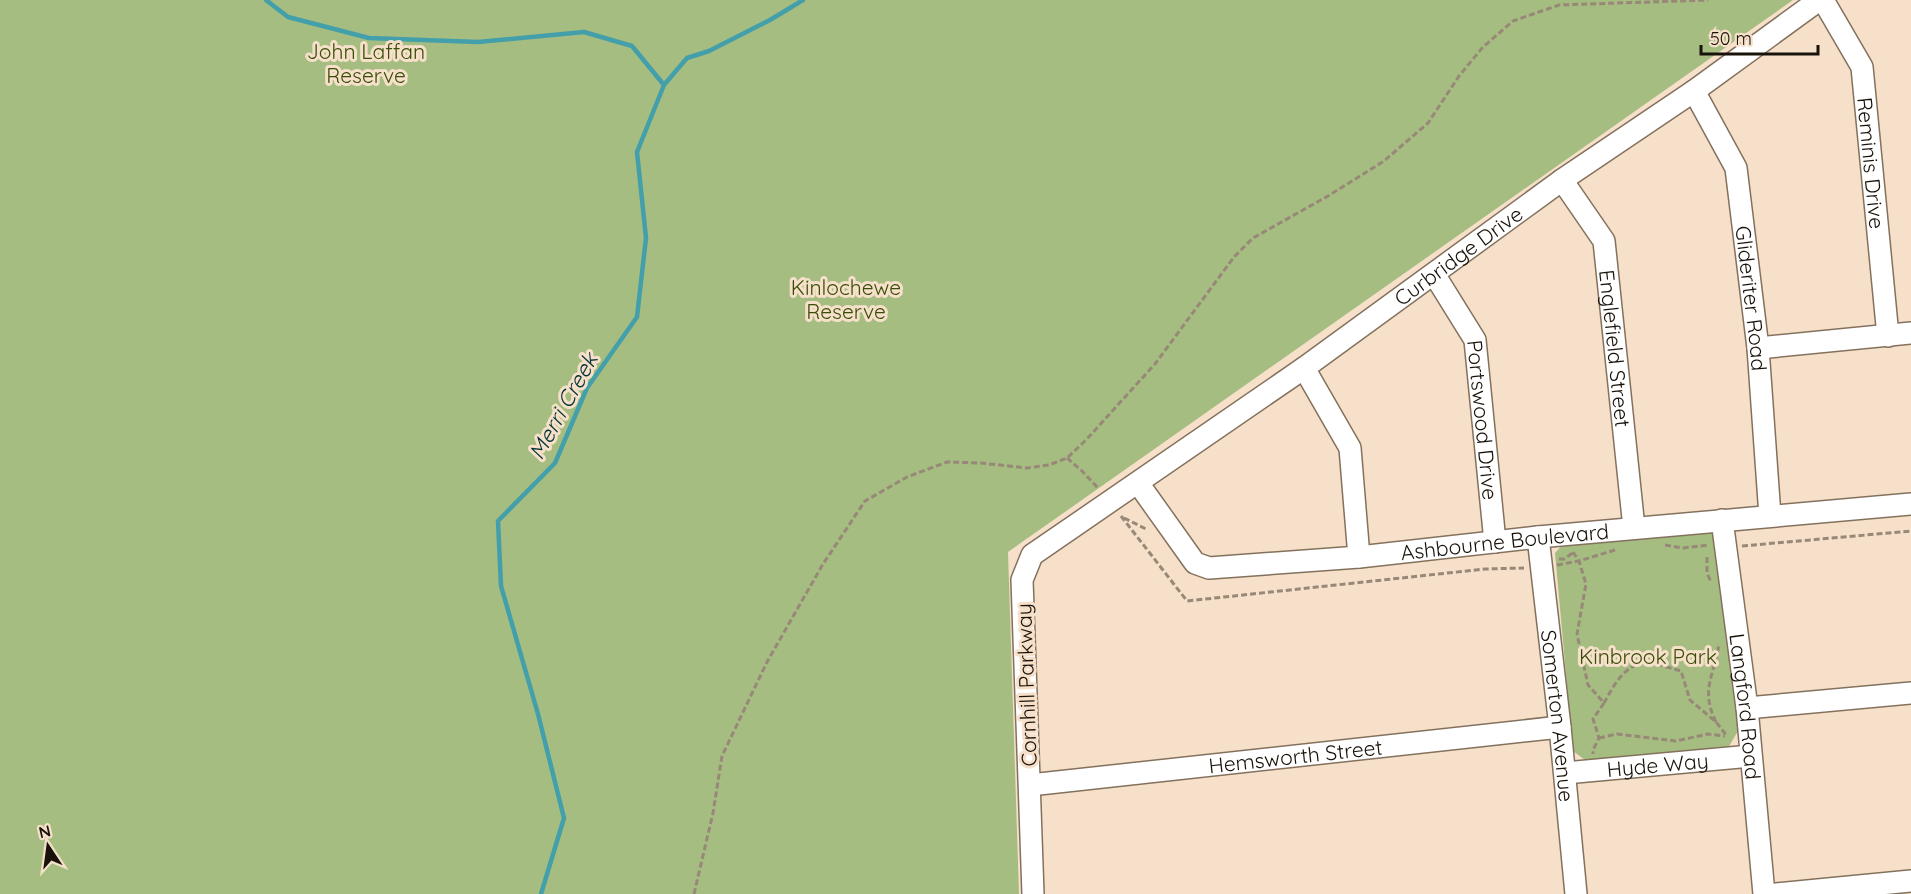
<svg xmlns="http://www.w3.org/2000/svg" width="1911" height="894" viewBox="0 0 1911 894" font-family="Quicksand,sans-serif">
  <rect width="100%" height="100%" fill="#f6e0ca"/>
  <path fill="#a5bd81" d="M0,0h1793l-785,552 11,342h-1019z
    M1709,527l10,12 19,192 -10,17 -143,12 -12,-9 -18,-198 10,-11z"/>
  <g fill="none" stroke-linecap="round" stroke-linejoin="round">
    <path stroke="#439faa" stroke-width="4.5" d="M266,0l22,17 81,21 109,4 106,-10 48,14 32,39
      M541,894l23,-76 -26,-104 -37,-128 -3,-65 57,-58 32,-75 50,-71 9,-79 -9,-86 27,-67 23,-27 22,-7 61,-31 33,-20"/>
    <g stroke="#84715d" stroke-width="24">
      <g id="minor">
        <path id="s1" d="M1823,0l39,67 26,269"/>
        <path id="s2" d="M1694,91l42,77 22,180 12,168"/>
        <path id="s3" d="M1562,180l42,61 30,287"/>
        <path id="s4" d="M1434,274l41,66 20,202"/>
        <path d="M1758,348l153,-15"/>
        <path d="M1304,368l46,80 9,109"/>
        <path id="s5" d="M1138,483l57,80 14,5 150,-11 179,-20 373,-33"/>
        <path id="s6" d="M1722,520l25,188 17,186"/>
        <path id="s7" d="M1538,537l22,190 16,167"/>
        <path d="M1747,708l164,-15"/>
        <path id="s8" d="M1565,773l186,-17"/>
        <path id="s9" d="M1030,785l530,-58"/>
        <path id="s10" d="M1033,894l-11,-314 10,-25 272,-187 258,-188 132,-89 125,-91"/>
        <path d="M1776,894l135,-13"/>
      </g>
    </g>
    <path stroke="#988878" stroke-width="3" stroke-dasharray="6 3" stroke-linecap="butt" d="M1067,458l15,13 16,17
      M1121,516l66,85 298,-32 39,-1
      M1124,518l24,12
      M1665,545l18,3 26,-3
      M1742,546l169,-15
      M1573,552l6,9 7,23 -9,50 11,51 16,18 -11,16 6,19 -6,12v4
      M1707,557v16l4,9
      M1559,559h5l10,-7
      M1557,565l22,-4 36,-11
      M1604,703c10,-18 23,-44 49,-40 9,2 19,6 28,8l9,29 26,22 11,14
      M1716,722c-16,-32 -2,-46 3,-78
      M1599,738l18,-4 59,7 32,-7 17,2
      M694,894l19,-81 9,-57 45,-94 56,-98 42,-63 42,-24 40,-15 34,1 46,5 22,-3 18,-7 19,-18 69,-76 79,-107 19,-19 75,-42 56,-35 44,-38 31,-47 24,-29 30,-26 46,-16 149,-5"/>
    <use href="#minor" stroke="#fff" stroke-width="21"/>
  </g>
  <g text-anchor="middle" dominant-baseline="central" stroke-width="6" stroke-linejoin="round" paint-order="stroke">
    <g font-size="21" fill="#384d07" stroke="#f6e0ca">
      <text x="366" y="51">John Laffan<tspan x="366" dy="24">Reserve</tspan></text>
      <text x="846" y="287">Kinlochewe<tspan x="846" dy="24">Reserve</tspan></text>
      <text x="1648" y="656">Kinbrook Park</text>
    </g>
    <g font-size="21" fill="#19120a" stroke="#f6e0ca">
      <text stroke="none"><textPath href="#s1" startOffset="174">Reminis Drive</textPath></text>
      <text stroke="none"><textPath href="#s10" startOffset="862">Curbridge Drive</textPath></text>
      <text stroke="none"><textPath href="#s2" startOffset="219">Glideriter Road</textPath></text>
      <text stroke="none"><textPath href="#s3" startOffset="182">Englefield Street</textPath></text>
      <text stroke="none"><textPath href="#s4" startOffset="158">Portswood Drive</textPath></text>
      <text stroke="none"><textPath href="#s5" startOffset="410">Ashbourne Boulevard</textPath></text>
      <text transform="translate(1026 685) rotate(-92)">Cornhill Parkway</text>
      <text stroke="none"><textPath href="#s6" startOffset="188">Langford Road</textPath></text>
      <text stroke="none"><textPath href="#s7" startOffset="180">Somerton Avenue</textPath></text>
      <text stroke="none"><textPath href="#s9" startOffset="267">Hemsworth Street</textPath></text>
      <text stroke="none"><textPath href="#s8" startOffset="93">Hyde Way</textPath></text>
    </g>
    <g font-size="22" font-style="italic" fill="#033136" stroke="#f6e0ca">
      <text transform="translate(563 406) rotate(-61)">Merri Creek</text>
    </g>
  </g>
  <g transform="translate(48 846) rotate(347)" stroke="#f6e0ca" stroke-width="4.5" paint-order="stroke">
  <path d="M0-4.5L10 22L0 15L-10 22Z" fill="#19120a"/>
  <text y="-9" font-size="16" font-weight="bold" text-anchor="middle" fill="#19120a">N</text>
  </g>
  <path d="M1701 45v9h117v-9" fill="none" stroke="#19120a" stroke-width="3"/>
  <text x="1710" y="45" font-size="18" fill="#19120a" stroke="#f6e0ca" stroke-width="4.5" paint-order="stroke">50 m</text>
</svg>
